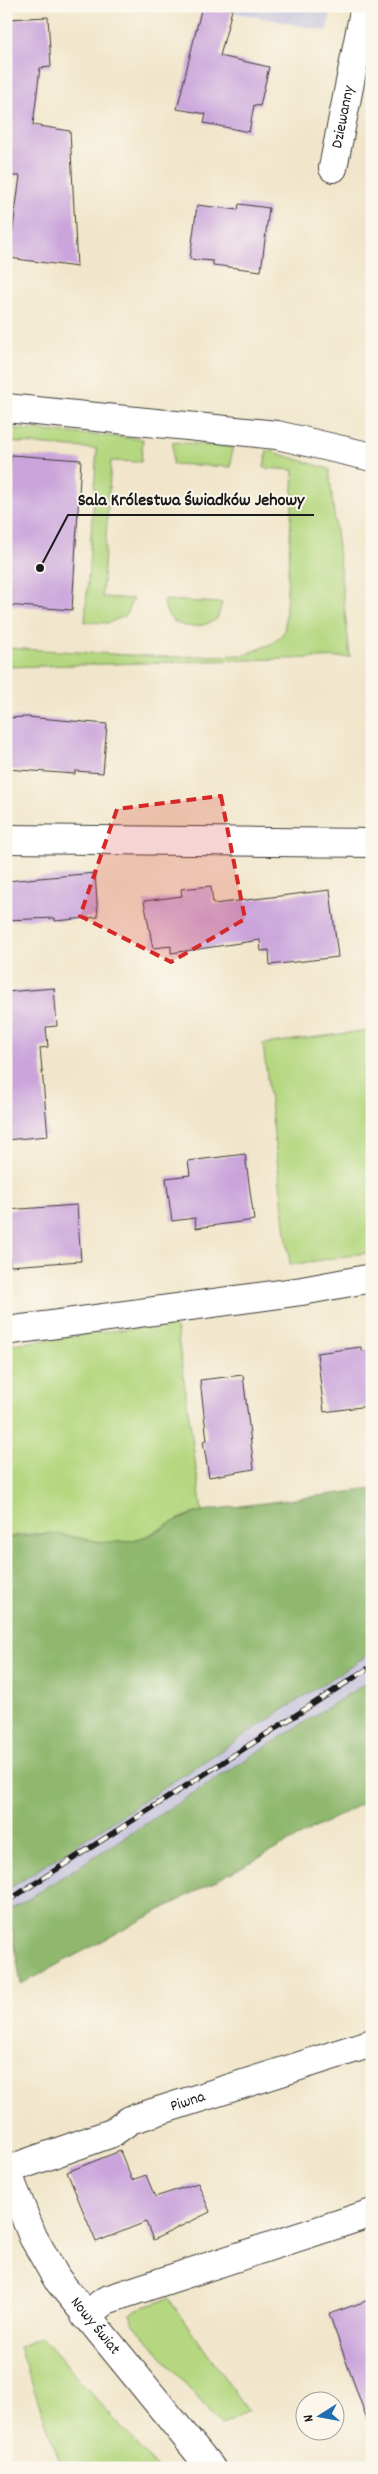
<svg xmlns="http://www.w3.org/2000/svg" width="378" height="2474" viewBox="0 0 378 2474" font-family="Dekko,sans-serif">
  <rect width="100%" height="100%" fill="#fbf7ec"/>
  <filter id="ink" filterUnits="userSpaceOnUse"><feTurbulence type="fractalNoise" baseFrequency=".02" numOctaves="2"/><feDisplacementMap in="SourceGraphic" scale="10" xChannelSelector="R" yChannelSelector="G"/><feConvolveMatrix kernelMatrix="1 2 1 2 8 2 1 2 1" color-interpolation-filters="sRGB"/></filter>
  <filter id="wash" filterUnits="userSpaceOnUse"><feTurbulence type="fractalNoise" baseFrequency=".0096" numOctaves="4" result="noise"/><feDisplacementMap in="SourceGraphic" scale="20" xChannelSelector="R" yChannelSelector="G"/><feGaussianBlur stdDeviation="1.12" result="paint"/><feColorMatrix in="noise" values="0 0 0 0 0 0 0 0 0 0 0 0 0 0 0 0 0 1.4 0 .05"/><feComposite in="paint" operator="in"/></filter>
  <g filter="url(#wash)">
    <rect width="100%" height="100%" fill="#f1e6cb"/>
    <path fill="#c3c1db" d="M202,6h130l-5,25z
      M372,1643v36l-363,232 -3,-33z"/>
    <path fill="#b4d77f" stroke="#687a4e" d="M6,428l137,11 -2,23 -30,-1 -9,136 31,2 -8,17 -17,7 -23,-1 12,-173 -89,-7 -2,20z
      M173,442l59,5 -1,20 -59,-3z
      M267,450l62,19 21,188 -344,10v-19l160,9 79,-2 28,-12 11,-11 1,-8 9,-154 -30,-2z
      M164,600l58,3 -5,16c-22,13 -52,10 -53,-19z
      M372,1030v222l-82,13 -27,-221z
      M172,1323l5,7 25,181c-10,3 -20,6 -29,11 -17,8 -29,18 -49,20 -41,4 -73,-17 -118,-4v-193z
      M169,2299l79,112 -27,14 -89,-103 -1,-8 6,-5z
      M42,2337l115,131h-95l-43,-121z"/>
    <path fill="#8fb86e" stroke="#566a45" d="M372,1489v163l-365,238 -1,-352 46,-5 50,9h22l25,-6 26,-15 27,-10z
      M372,1679v119l-351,186 -12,-73z"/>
    <g id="blocks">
      <path fill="#caa4db" d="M202,6h31l-13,50 49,11 -9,39 -6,-1 -5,27 -45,-9 2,-9 -29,-5z
        M48,17l3,50 -11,1 -7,57 37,6 7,136 -68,-9 11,-82h-14v-157z
        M239,204l30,4 -8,63 -48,-6v-4l-23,-2 7,-54 41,5z
        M11,455l70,5 -9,150 -66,-5v-75z
        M27,717l80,7 -4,49 -28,-2v3l-69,-5v-51z
        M95,873l3,44 -43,4v-3l-49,2v-39z
        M211,886l2,18 117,-14 8,67 -68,8 -1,-15 -8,1 -1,-11 -89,13v-7l-18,2 -9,-47 38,-5 -1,-7z
        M54,988l3,38 -11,1 2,20 -8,1 8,88 -42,4v-148z
        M245,1154l9,66 -58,8 -1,-10 -23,3 -6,-43 24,-3 -2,-14z
        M77,1205l4,56 -71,5 -1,-15h-3v-41z
        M361,1347v4l11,-1v35l-6,1 2,20 -44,6 -7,-59z
        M243,1375l11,94 -45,8 -6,-36 4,-1 -7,-60z
        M120,2151l12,29 14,-5 9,22 43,-14 12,29 -57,28 -7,-18 -50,20 -29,-70z
        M372,2299v122l-4,1 -39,-108z"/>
    </g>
  </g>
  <g filter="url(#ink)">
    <use href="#blocks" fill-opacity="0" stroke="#3c3a36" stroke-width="1"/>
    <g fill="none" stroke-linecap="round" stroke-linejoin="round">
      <g stroke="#3c3a36" stroke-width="30">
        <g id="minor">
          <path id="s1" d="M333,168l32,-162"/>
          <path d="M6,408l271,27 95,22"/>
          <path d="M6,839l366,4"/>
          <path d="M6,1331l296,-40 70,-13"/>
          <path id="s2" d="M6,2169l27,68 24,42 154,189"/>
          <path id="s3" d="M7,2170l105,-37 18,-13 242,-77"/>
          <path d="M85,2316l21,-16 266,-87"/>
        </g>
      </g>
      <use href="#minor" stroke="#fff" stroke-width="28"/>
      <g stroke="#1c1c1c" stroke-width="5.5">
        <path id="rail" d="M6,1902l366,-236"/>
      </g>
      <use href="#rail" stroke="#fbf7ec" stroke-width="4" stroke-dasharray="11" stroke-linecap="butt"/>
    </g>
  </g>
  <path fill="#d62828" fill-opacity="0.2" stroke="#d62828" stroke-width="4" stroke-dasharray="10 6" stroke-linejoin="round" d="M221,796l24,123 -74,43 -91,-46 37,-107z"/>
  <g text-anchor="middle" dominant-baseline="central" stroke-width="4" stroke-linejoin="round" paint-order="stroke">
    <g font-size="16" fill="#1c1c1c" stroke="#fbf7ec">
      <text stroke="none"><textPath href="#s1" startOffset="52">Dziewanny</textPath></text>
      <text stroke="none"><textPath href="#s3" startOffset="194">Piwna</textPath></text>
      <text stroke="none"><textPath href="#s2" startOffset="182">Nowy Świat</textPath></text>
    </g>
  </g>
  <path fill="none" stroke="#1c1c1c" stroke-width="2" d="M40 568L68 515H314"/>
  <circle fill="#1c1c1c" stroke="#fbf7ec" stroke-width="2" cx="40" cy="568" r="5"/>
  <g font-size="18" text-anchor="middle" font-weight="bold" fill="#1c1c1c" stroke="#fbf7ec" stroke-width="4" stroke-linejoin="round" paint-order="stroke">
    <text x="191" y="505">Sala Królestwa Świadków Jehowy</text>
  </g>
  <rect width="378" height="2474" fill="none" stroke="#fbf7ec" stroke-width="25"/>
  <g transform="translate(320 2416) rotate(259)"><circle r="24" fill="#fbf7ec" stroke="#a29f99"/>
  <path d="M0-4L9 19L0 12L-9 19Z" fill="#1f6fb2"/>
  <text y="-8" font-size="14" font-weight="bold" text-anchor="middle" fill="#1c1c1c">N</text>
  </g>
</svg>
